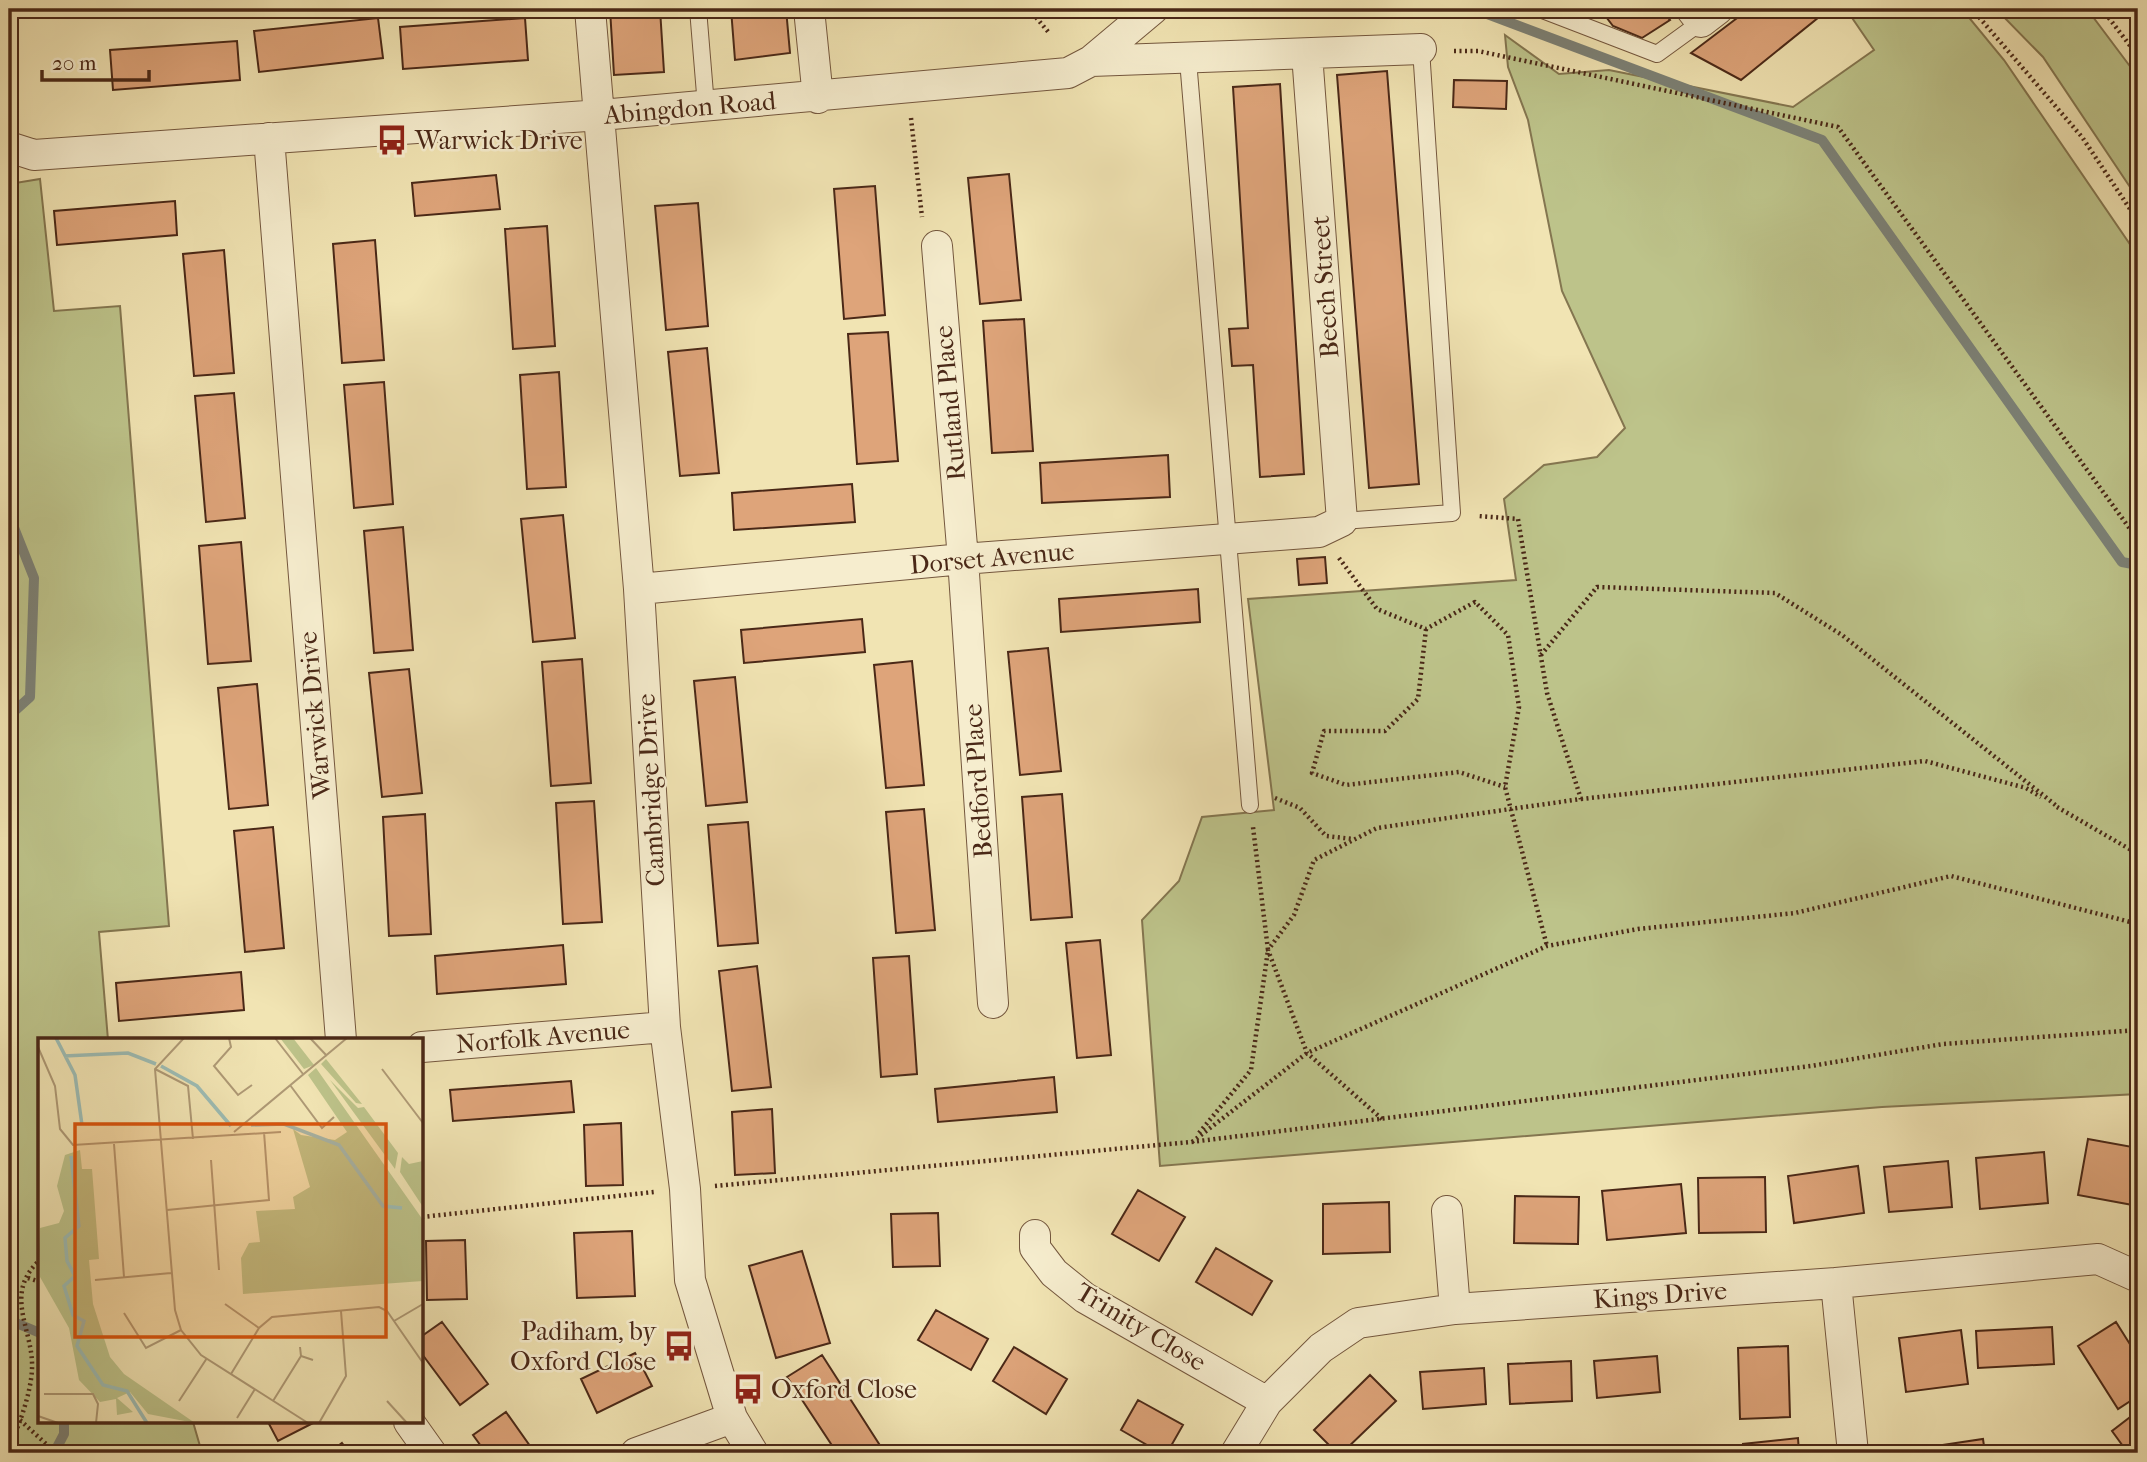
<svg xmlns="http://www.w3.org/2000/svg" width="2147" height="1462" viewBox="0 0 2147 1462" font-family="'IM FELL French Canon',serif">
  <rect width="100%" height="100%" fill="#f1e4b3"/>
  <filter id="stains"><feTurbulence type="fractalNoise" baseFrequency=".00286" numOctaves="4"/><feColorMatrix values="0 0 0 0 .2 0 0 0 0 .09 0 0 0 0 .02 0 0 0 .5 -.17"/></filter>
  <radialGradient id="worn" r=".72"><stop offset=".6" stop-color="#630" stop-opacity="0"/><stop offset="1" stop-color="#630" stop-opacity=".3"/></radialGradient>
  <path fill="#bdc38a" stroke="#847650" stroke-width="2" d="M1846,9h116l42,51 134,196v838l-256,13 -722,59 -18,-246 37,-39 23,-64 72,-7 -26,-211 268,-19 -12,-81 40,-34 53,-8 28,-29 -63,-137 -34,-171 -20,-53 -3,-32 54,39 50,-4 184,37 81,-57z
    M1996,9h91l51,68v122l-95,-142z
    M40,179l14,132 66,-5 49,620 -70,6 9,108h-68v382h153l9,31h-193v-1269z"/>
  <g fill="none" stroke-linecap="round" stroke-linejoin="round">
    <path stroke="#7c8176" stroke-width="10" d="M1076,9l2,2
      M1474,9l348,131 300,422 16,3
      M9,515l25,63 -4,119 -21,19
      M9,1320l31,13
      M54,1453l10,-19v-12"/>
  </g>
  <path fill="#dea47a" stroke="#4a2817" stroke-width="2" d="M610,9h50l4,63 -50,3z
    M731,9h55l4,44 -55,7z
    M1600,9h61l9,11 -28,18 -29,-12z
    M1749,9h80l-88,71 -50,-27z
    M378,18l5,40 -124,14 -5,-41z
    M525,18l3,42 -125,9 -3,-42z
    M237,41l3,39 -127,10 -3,-40z
    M1387,71l32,413 -50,4 -32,-413z
    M1454,80l53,1 -1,28 -53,-2z
    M1280,84l24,390 -44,3 -7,-112 -21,1 -3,-37 19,-1 -15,-241z
    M1009,174l12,126 -41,4 -12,-126z
    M496,175l4,34 -85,7 -3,-33z
    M875,186l10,129 -41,4 -10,-130z
    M175,201l2,34 -120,10 -3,-34z
    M698,203l10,123 -42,4 -11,-124z
    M547,226l8,120 -42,3 -8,-120z
    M375,240l9,120 -42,3 -9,-119z
    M224,250l10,123 -40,3 -11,-122z
    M1024,319l9,132 -41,2 -9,-132z
    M888,332l10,129 -41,3 -9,-130z
    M707,348l12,125 -39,3 -12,-124z
    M559,372l7,115 -39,2 -7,-114z
    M384,382l9,122 -39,4 -10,-123z
    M234,393l11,125 -39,4 -11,-126z
    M1168,455l2,42 -128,6 -2,-40z
    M852,484l3,38 -121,8 -2,-37z
    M563,515l12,123 -42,4 -12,-123z
    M403,527l10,123 -39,3 -10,-122z
    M241,542l10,119 -43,3 -9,-118z
    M1325,557l2,26 -28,2 -2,-26z
    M1198,589l2,33 -139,10 -2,-33z
    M862,619l3,33 -121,11 -3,-33z
    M1048,648l13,123 -41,4 -12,-123z
    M582,659l9,124 -40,3 -9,-124z
    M912,661l12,124 -38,3 -12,-123z
    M409,669l13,124 -40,4 -13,-124z
    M735,677l12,125 -41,4 -12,-125z
    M257,684l11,121 -39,4 -11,-121z
    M1062,794l10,123 -41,3 -9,-123z
    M594,801l8,121 -39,2 -7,-121z
    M924,809l11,121 -39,3 -10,-121z
    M425,814l6,120 -42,2 -6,-119z
    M748,822l10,121 -40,3 -10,-121z
    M273,827l11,121 -39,4 -11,-121z
    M1100,940l11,115 -34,3 -11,-115z
    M563,945l3,39 -129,10 -2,-38z
    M909,956l8,118 -36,3 -8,-119z
    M757,966l14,121 -39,4 -13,-120z
    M241,972l3,38 -125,11 -3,-38z
    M1054,1077l3,35 -119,10 -3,-33z
    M571,1081l3,31 -121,9 -3,-31z
    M772,1109l3,64 -40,2 -3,-63z
    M621,1123l2,62 -37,1 -2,-61z
    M2088,1139l50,9v58l-60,-11z
    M2044,1152l4,51 -68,6 -4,-51z
    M1948,1161l4,46 -63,5 -5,-45z
    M1858,1166l6,47 -70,10 -6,-47z
    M1765,1177l1,55 -67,1 -1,-55z
    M1681,1184l5,49 -79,7 -5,-49z
    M1138,1190l47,27 -26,44 -47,-27z
    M1515,1196l64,1 -1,47 -64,-1z
    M1389,1202l1,50 -67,2v-50z
    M938,1213l2,53 -47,1 -2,-53z
    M632,1231l3,65 -58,2 -3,-65z
    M465,1240l2,59 -40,1 -1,-59z
    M1216,1248l56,33 -20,34 -56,-33z
    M802,1251l28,92 -54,15 -27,-92z
    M936,1310l52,29 -17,31 -53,-30z
    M442,1322l46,62 -28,21 -38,-51v-18z
    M2116,1322l22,35v39l-20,13 -40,-63z
    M2052,1327l2,37 -76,4 -2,-37z
    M1961,1330l7,54 -62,8 -7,-54z
    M1788,1346l2,71 -50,2 -2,-71z
    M1014,1347l53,32 -21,35 -53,-33z
    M635,1353l17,33 -55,27 -16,-34z
    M822,1355l59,92 -9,6h-35l-50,-76z
    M1657,1356l3,36 -63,6 -3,-37z
    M1571,1361l1,40 -62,3 -2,-40z
    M1484,1368l2,36 -63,5 -3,-37z
    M1370,1375l26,26 -54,52h-5l-23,-23z
    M1138,1400l45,25 -16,28h-6l-40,-23z
    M2138,1411v42h-10l-16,-22z
    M506,1412l29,41h-49l-13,-18z
    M268,1422h47l-37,19z
    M1798,1438l1,15h-55l-1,-9z
    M1983,1439l2,14h-62l-1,-5z
    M342,1443l8,10h-21z"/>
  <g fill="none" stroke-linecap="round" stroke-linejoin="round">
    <g stroke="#74573e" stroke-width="18">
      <path id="lane" d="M698,9l8,97
        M1540,9l117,45 44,-32
        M1188,60l62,745
        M1342,521l110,-8 -31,-464"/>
    </g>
    <g stroke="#74573e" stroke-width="32">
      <path id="street" d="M590,9l49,580 26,438 20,162 5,91 42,138 21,35
        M809,9l9,89
        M1691,9l10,13 17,-13
        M1091,61l330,-12
        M269,138l72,902
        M9,147l25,8 567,-40 467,-42 23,-12 62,-52
        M937,246l26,313 30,444
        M639,589l324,-30 356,-27 23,-11 -35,-467
        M422,1047l243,-20
        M1447,1211l8,98
        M1035,1235v13l19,25 31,25 182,104
        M1836,1283l17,170
        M409,1422l22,31
        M636,1453l96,-35
        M1236,1453l31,-51 54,-54 37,-25 97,-14 381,-26 262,-24 40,18"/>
    </g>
    <path stroke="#4a2817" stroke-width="4.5" stroke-dasharray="2 3.5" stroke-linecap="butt" d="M1029,9l21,25
      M1972,9l110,128 56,84
      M2102,9l36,47
      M1454,51h24l360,76 300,413
      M911,118l11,99
      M1339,558l38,51 49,20 49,-27 33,33 11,72 -14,80 42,159
      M1426,629l-8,70 -33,32h-61l-12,42 34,12 113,-13 46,15
      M1541,655l56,-68 178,6 67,42 216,172
      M1275,798l25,10 26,28 27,3
      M1581,799l344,-38 101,27 15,9
      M2057,807l81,47
      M1382,1119l-75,-66 -39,-103 26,-35 20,-55 63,-32 204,-29 -34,-106 -29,-174 -40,-3
      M1199,1133l52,-63 17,-120 -15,-123
      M1192,1142l115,-89 240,-107 91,-17 157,-16 156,-37 187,48
      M715,1186l476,-44 620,-76 132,-22 195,-14
      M422,1217l232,-25
      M28,1278l12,4
      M20,1420l36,33
      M9,1423l10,-3
      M9,1448c10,-22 22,-55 23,-79 2,-39 -30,-75 8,-109"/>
    <use href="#lane" stroke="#f6edce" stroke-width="16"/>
    <use href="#street" stroke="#f6edce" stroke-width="30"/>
  </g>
  <defs>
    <g id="bus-bare" transform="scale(2.415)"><path d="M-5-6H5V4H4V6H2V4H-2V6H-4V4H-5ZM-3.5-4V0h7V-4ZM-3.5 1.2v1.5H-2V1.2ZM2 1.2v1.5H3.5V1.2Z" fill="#8f2418" stroke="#f6edce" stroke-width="2.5" paint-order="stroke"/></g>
  </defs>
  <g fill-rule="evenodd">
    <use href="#bus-bare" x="392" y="140"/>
    <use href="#bus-bare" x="679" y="1346"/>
    <use href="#bus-bare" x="748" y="1389"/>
  </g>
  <g text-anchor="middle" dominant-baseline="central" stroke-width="5" stroke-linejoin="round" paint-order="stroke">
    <g font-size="26" fill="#4a2817" stroke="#f6edce">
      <text transform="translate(690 108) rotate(-5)">Abingdon Road</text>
      <text transform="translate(1325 287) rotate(-94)">Beech Street</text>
      <text transform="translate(950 403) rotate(-95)">Rutland Place</text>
      <text transform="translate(992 558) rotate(-5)">Dorset Avenue</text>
      <text transform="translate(315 715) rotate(-95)">Warwick Drive</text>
      <text transform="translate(978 781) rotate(-94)">Bedford Place</text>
      <text transform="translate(651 790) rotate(-93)">Cambridge Drive</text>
      <text transform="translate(543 1037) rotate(-5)">Norfolk Avenue</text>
      <text transform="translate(1660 1295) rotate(-4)">Kings Drive</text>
      <text transform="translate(1141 1327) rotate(31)">Trinity Close</text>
    </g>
    <g font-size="26" fill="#4a2817" stroke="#f6edce" text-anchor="start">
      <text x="415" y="140">Warwick Drive</text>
      <text x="656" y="1331" text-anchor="end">Padiham, by<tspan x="656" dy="30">Oxford Close</tspan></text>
      <text x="771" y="1389">Oxford Close</text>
    </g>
  </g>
  <g transform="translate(38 1038)">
    <rect width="385" height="385" fill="#f1e4b3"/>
    <path d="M242,0h13l21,27 -10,4zM288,21l36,45 -6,-1 -35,-39zM278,30l107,152v61l-180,13 -2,-36 8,-15 11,-1 -4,-31 39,-2 -2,-12 17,-10 -17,-58 8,6 34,5 12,-8 -39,-57zM292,42l28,28 6,-1 34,46 -3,16zM42,112l2,19h10l7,90 -10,1 4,44 17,53 14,17 71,49 -47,-9 -18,-22 -13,6 16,14 -16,3 -1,-16 -16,3 -21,-22 -10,-52 -29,-51 -1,-28 1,-21 19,-5 5,-12 -7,-25 8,-31zM364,119l7,7 14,-3v46l-23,-35z" fill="#bdc38a"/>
    <path fill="none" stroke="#9dbdb5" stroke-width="3.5" d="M18,0l19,37 7,50M26,18l64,-3 28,11M123,28l36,20 34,40M213,87l33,-1 55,21 44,61 19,2M33,118l8,70 -14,12 2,23 8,15 -11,10 9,29 11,6 -7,25 26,39 24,6 20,32"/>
    <path fill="none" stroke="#ae9975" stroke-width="2" d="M146,0l-29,31 20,241 6,20 20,25 107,68M191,0l2,9 -17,19 24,29 14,-10M237,0l28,36M272,0l17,18M0,9l17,39 5,43 13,16 208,-13M117,31l33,17 5,53M344,31l41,54M252,47l32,43 12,-11M196,94l113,-94M76,106l10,133M173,122l8,110M129,172l102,-10 -5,-68M57,242l76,-7M187,266l34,24M86,275l22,35 35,-18M356,283l29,-17M262,309l1,9 12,4M193,336l28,-46 13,-11 107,-10 8,4 36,52M6,356h49l5,10 -2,19M141,363l28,-43M235,363l28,-45M349,363l20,22M0,378l20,7M199,380l18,-29M281,385l27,-47 -5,-65"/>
    <path fill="#d8540d" fill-opacity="0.15" stroke="#d8540d" stroke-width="3.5" d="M37,86h311v213h-311z"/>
    <rect width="385" height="385" fill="none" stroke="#4a2817" stroke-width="3.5"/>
  </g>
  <rect width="2147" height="1462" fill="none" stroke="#f1e4b3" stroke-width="35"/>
  <rect x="10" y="10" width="2126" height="1441" fill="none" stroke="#4a2817" stroke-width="3.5"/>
  <rect x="18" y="18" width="2112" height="1427" fill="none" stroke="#4a2817" stroke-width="2"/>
  <path d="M42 70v10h107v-10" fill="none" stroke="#4a2817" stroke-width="3.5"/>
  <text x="52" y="70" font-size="21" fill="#4a2817" stroke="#f6edce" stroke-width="5" paint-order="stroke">20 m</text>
  <rect width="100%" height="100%" filter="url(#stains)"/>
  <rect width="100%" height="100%" fill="url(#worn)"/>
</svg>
